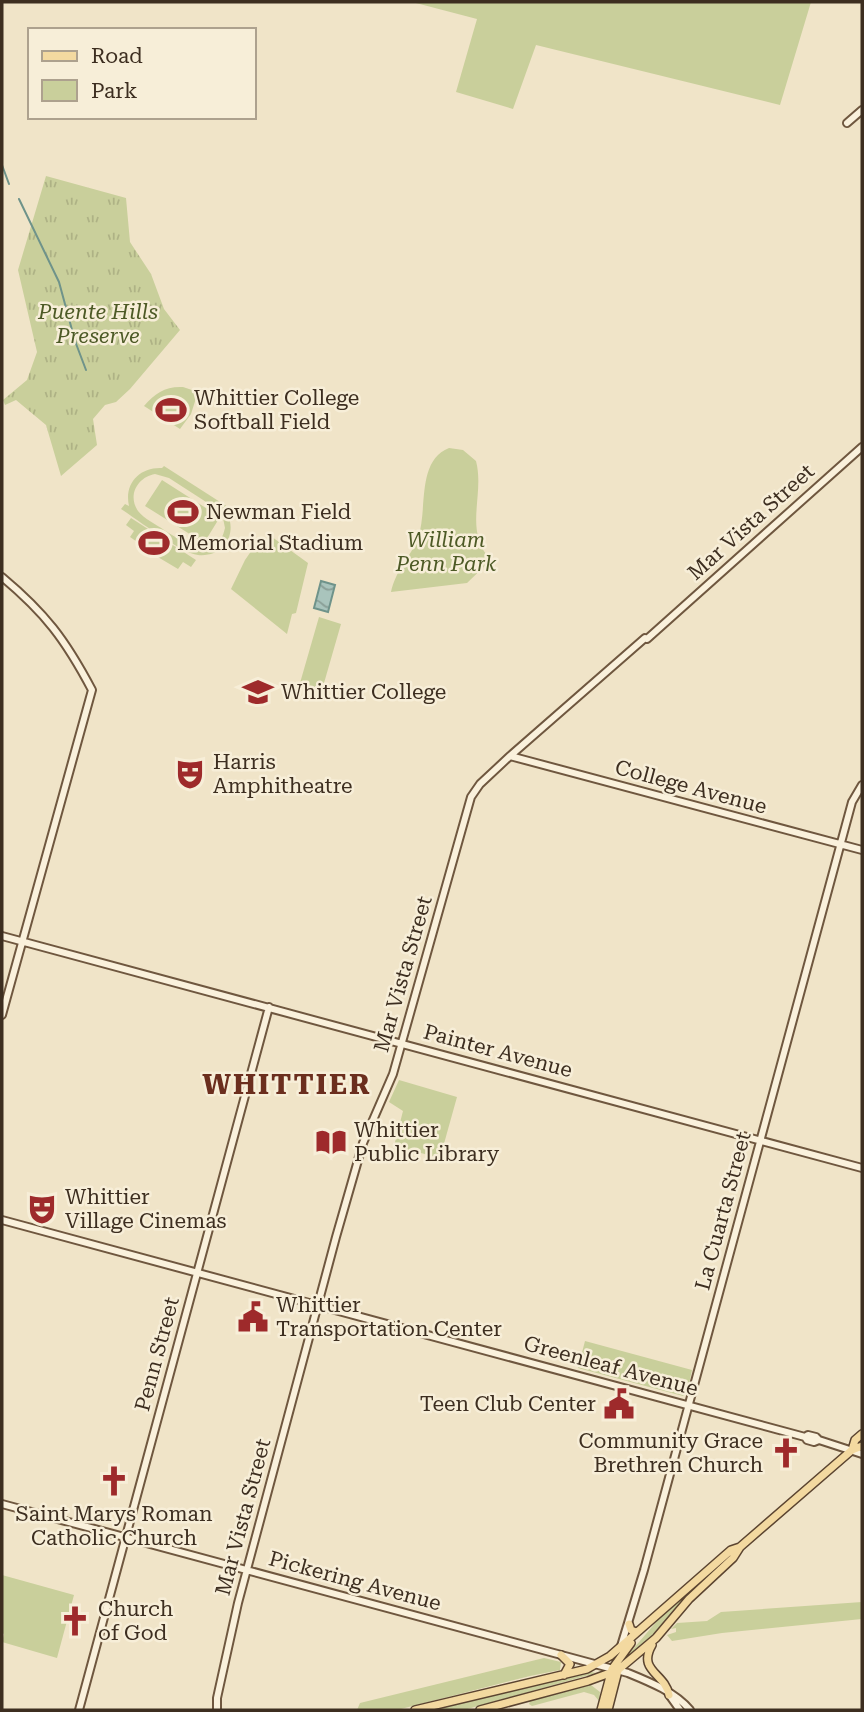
<svg xmlns="http://www.w3.org/2000/svg" width="864" height="1712" viewBox="0 0 864 1712" font-family="'Roboto Serif',serif">
  <defs>
    <pattern id="grass-tufts" width="24" height="20" patternUnits="userSpaceOnUse" patternTransform="scale(1.75)"><rect width="24" height="20" fill="#c9cf9b"/><path d="M3 7l-1-3M5 7V3M7 7l1-3M15 17l-1-3M17 17v-4M19 17l1-3" fill="none" stroke="#aeb285"/></pattern>
    <pattern id="water-waves" width="16" height="10" patternUnits="userSpaceOnUse" patternTransform="scale(1.75)"><rect width="16" height="10" fill="#a9c4bc"/><path d="M0 5q4-4 8 0t8 0" fill="none" stroke="#8ba098"/></pattern>
  </defs>
  <rect width="100%" height="100%" fill="#f0e4c8"/>
  <path fill="url(#grass-tufts)" d="M46,176l80,22 4,44 21,32 13,35 16,21 -50,59 -14,13 -11,3 -12,14 4,26 -36,31 -15,-51 -30,-25 -11,5 -2,-5 24,-20 10,-28 -19,-82z"/>
  <path fill="#c9cf9b" fill-rule="evenodd" d="M412,2h399l-31,103 -244,-60 -23,64 -57,-17 21,-73z
    M183,387l15,5 -7,22 -11,15 -36,-23c11,-13 22,-20 39,-19z
    M449,448l14,2 13,11c9,34 -13,70 15,99l-24,23 -76,9c5,-23 19,-34 27,-54 10,-28 -2,-77 31,-90z
    M164,466l67,43 -3,5c4,11 4,22 -4,32 -7,7 -16,10 -26,9 -17,-2 -60,-35 -77,-46l4,-5 4,2c-5,-22 10,-39 33,-38zM155,474l14,4 48,31 6,9 2,10c-9,39 -41,14 -61,2 -8,-6 -20,-11 -26,-19 -11,-16 0,-34 17,-37z
    M162,480l58,37 -16,26 -59,-37z
    M131,518l65,42 -5,7 -8,-5 -5,7 -32,-19v-2l-16,-11 4,-6 -8,-6z
    M272,537l36,26 -12,50 -4,1 -5,20 -56,-45 14,-29 9,-13z
    M319,617l22,7 -19,66 -22,-7z
    M399,1080l58,17 -17,61 -46,-12 9,-35 -14,-9z
    M585,1341l107,29 -5,23 -4,3 -105,-28z
    M2,1575l72,20 -17,63 -55,-16 2,-8 -2,-1z
    M693,1588l-45,52 -21,16 37,-43z
    M862,1602v17l-140,14 -50,8 -5,-6 9,-3v-4l-5,1 6,-6 30,-2 14,-9z
    M544,1658l17,4 -1,8 -30,6 -133,34h-40l3,-7z
    M591,1672l5,1 -132,37h-30z
    M591,1685l9,7 -1,9 -5,-6 -10,-3 -52,14 -3,-2 1,-3z"/>
  <path fill="url(#water-waves)" stroke="#6f938a" stroke-width="2" d="M321,581l14,4 -7,27 -14,-4z"/>
  <g fill="none" stroke-linecap="round" stroke-linejoin="round">
    <path stroke="#6f938a" stroke-width="2" d="M2,165l7,19
      M19,199l40,83 16,59 11,29"/>
    <g stroke="#6f573f" stroke-width="10">
      <path id="secondary" d="M847,123l15,-13
        M2,577c43,36 63,62 90,113l-90,325
        M510,756l352,94
        M2,936l860,232
        M2,1220l803,217 2,3 7,2 5,-2
        M805,1437l3,-2 8,2 3,3 43,14
        M2,1504l626,169c22,9 47,19 62,37
        M621,1646l23,-76 208,-768 10,-17
        M670,1696l10,14
        M79,1710l190,-703
        M217,1710v-12l21,-95 98,-366 27,-94 30,-69 78,-277 9,-13 30,-28 135,-118 2,1 215,-192"/>
    </g>
    <g stroke="#5b4430" stroke-width="10">
      <path id="primary" d="M852,1450l3,-10 7,-6
        M629,1624l2,6 5,2
        M652,1645c-15,26 13,28 17,50
        M561,1655l9,9 -6,11
        M415,1710l172,-41 23,-13 121,-106 9,-3
        M480,1710l108,-29 30,-11 38,-32 33,-39 44,-41 7,-11 112,-97 10,-4
        M601,1710l11,-41 19,-26
        M608,1710l11,-43"/>
    </g>
    <use href="#secondary" stroke="#faf1dc" stroke-width="6"/>
    <use href="#primary" stroke="#f3d9a0" stroke-width="7"/>
  </g>
  <defs>
    <g id="stadium-bare" transform="scale(2.415)"><path d="M0-5a6.5 5 0 1 0 0 10a6.5 5 0 1 0 0-10ZM-3.5-1.8h7v3.6h-7Z" fill="#9e2a2b" stroke="#f7eed8" stroke-width="2.5" paint-order="stroke"/></g>
    <g id="university-bare" transform="scale(2.415)"><path d="M0-5L7-2L0 1L-7-2ZM-4 1L0 2.5L4 1V4Q0 6-4 4Z" fill="#9e2a2b" stroke="#f7eed8" stroke-width="2.5" paint-order="stroke"/></g>
    <g id="theatre-bare" transform="scale(2.415)"><path d="M-5-5.5Q0-4 5-5.5V0Q5 5 0 6Q-5 5-5 0ZM-3.3-2.5H-1v1.5H-3.3ZM1-2.5H3.3v1.5H1ZM-2.8 1Q0 5.5 2.8 1Z" fill="#9e2a2b" stroke="#f7eed8" stroke-width="2.5" paint-order="stroke"/></g>
    <g id="library-bare" transform="scale(2.415)"><path d="M-6-4Q-3-5.5-.7-3.5V5Q-3 3-6 4ZM6-4Q3-5.5 .7-3.5V5Q3 3 6 4Z" fill="#9e2a2b" stroke="#f7eed8" stroke-width="2.5" paint-order="stroke"/></g>
    <g id="civic-bare" transform="scale(2.415)"><path d="M-.6-6.5H3V-4.5H.6V-3L4-1V1h2V6H-6V1h2V-1L-.6-3ZM-1.2 2.5V6h2.4V2.5Z" fill="#9e2a2b" stroke="#f7eed8" stroke-width="2.5" paint-order="stroke"/></g>
    <g id="church-bare" transform="scale(2.415)"><path d="M-1.2-6h2.4v3.5h3.3v2.4h-3.3V6h-2.4V-.1h-3.3v-2.4h3.3Z" fill="#9e2a2b" stroke="#f7eed8" stroke-width="2.5" paint-order="stroke"/></g>
  </defs>
  <g fill-rule="evenodd">
    <use href="#stadium-bare" x="171" y="410"/>
    <use href="#stadium-bare" x="183" y="512"/>
    <use href="#stadium-bare" x="154" y="543"/>
    <use href="#university-bare" x="258" y="692"/>
    <use href="#theatre-bare" x="190" y="774"/>
    <use href="#library-bare" x="331" y="1142"/>
    <use href="#theatre-bare" x="42" y="1209"/>
    <use href="#civic-bare" x="253" y="1317"/>
    <use href="#civic-bare" x="619" y="1404"/>
    <use href="#church-bare" x="786" y="1453"/>
    <use href="#church-bare" x="114" y="1481"/>
    <use href="#church-bare" x="75" y="1621"/>
  </g>
  <g text-anchor="middle" dominant-baseline="central" stroke-width="5" stroke-linejoin="round" paint-order="stroke">
    <g font-size="21" font-style="italic" fill="#4d5a26" stroke="#f7eed8">
      <text x="98" y="312">Puente Hills<tspan x="98" dy="24">Preserve</tspan></text>
      <text x="446" y="540">William<tspan x="446" dy="24">Penn Park</tspan></text>
    </g>
    <g font-size="21" fill="#3d2e20" stroke="#f7eed8" text-anchor="start">
      <text x="194" y="398">Whittier College<tspan x="194" dy="24">Softball Field</tspan></text>
      <text x="206" y="512">Newman Field</text>
      <text x="177" y="543">Memorial Stadium</text>
      <text x="281" y="692">Whittier College</text>
      <text x="213" y="762">Harris<tspan x="213" dy="24">Amphitheatre</tspan></text>
      <text x="354" y="1130">Whittier<tspan x="354" dy="24">Public Library</tspan></text>
      <text x="65" y="1197">Whittier<tspan x="65" dy="24">Village Cinemas</tspan></text>
      <text x="276" y="1305">Whittier<tspan x="276" dy="24">Transportation Center</tspan></text>
      <text x="596" y="1404" text-anchor="end">Teen Club Center</text>
      <text x="763" y="1441" text-anchor="end">Community Grace<tspan x="763" dy="24">Brethren Church</tspan></text>
      <text x="114" y="1514" text-anchor="middle">Saint Marys Roman<tspan x="114" dy="24">Catholic Church</tspan></text>
      <text x="98" y="1609">Church<tspan x="98" dy="24">of God</tspan></text>
    </g>
    <g font-size="21" fill="#3d2e20" stroke="#f7eed8">
      <text transform="translate(751 522) rotate(-42)">Mar Vista Street</text>
      <text transform="translate(691 787) rotate(15)">College Avenue</text>
      <text transform="translate(403 974) rotate(-74)">Mar Vista Street</text>
      <text transform="translate(498 1051) rotate(15)">Painter Avenue</text>
      <text transform="translate(723 1211) rotate(-75)">La Cuarta Street</text>
      <text transform="translate(157 1354) rotate(-75)">Penn Street</text>
      <text transform="translate(611 1366) rotate(15)">Greenleaf Avenue</text>
      <text transform="translate(243 1517) rotate(-75)">Mar Vista Street</text>
      <text transform="translate(355 1581) rotate(15)">Pickering Avenue</text>
    </g>
    <g font-size="28" font-weight="bold" letter-spacing="2" fill="#6b2e1e" stroke="#f7eed8">
      <text x="287" y="1084">WHITTIER</text>
    </g>
  </g>
  <rect width="864" height="1712" fill="none" stroke="#3d2e20" stroke-width="7"/>
  <rect x="28" y="28" width="228" height="91" fill="#f7eed8" stroke="#ada18e" stroke-width="2"/>
  <rect x="42" y="51" width="35" height="10" fill="#f3d9a0" stroke="#ada18e" stroke-width="2"/>
  <text x="91" y="63" font-size="21" fill="#3d2e20">Road</text>
  <rect x="42" y="80" width="35" height="21" fill="#c9cf9b" stroke="#ada18e" stroke-width="2"/>
  <text x="91" y="98" font-size="21" fill="#3d2e20">Park</text>
</svg>
